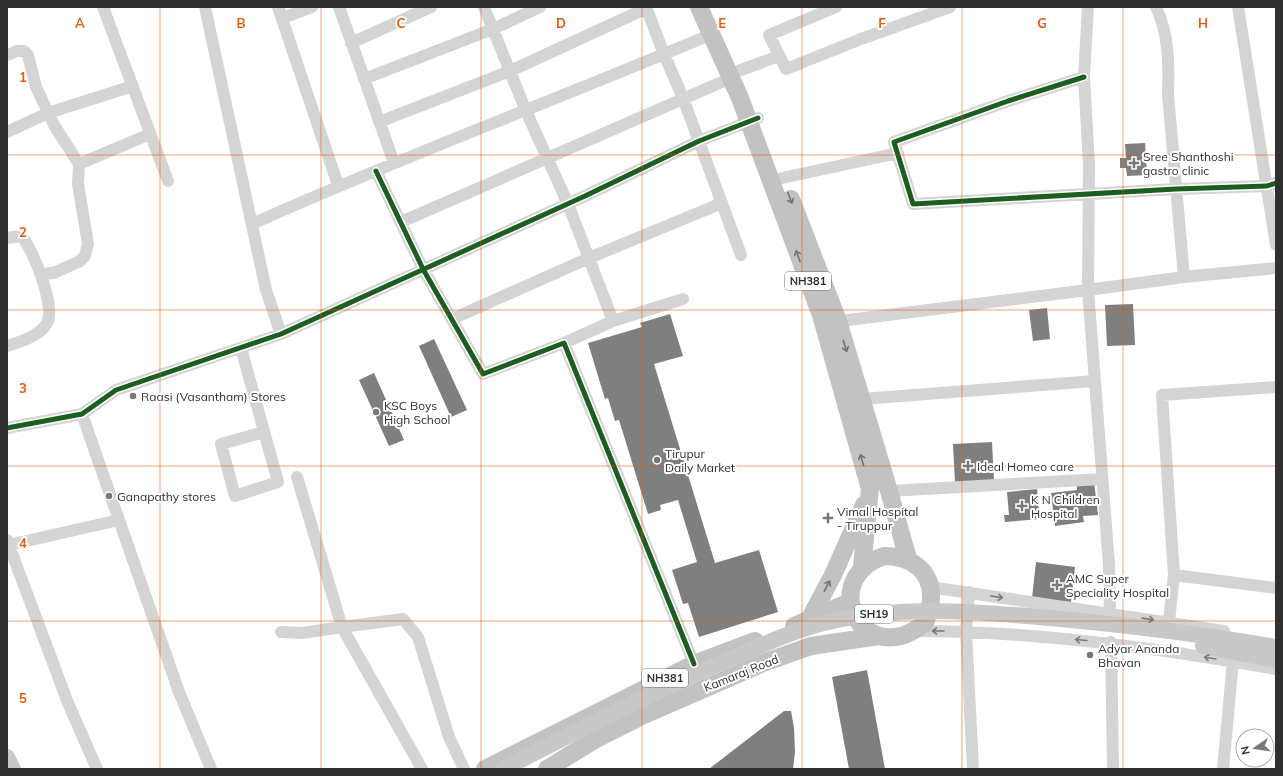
<svg xmlns="http://www.w3.org/2000/svg" width="1283" height="776" viewBox="0 0 1283 776" font-family="Mulish,sans-serif">
  <rect width="100%" height="100%" fill="#fff"/>
  <path fill="#7f7f7f" d="M1145,143l2,32 -20,1 -1,-8h-6v-10h6l-1,-14z
    M1133,304l2,41 -28,1 -2,-41z
    M1047,308l3,31 -17,2 -4,-31z
    M670,314l13,42 -29,8 61,199 44,-13 19,62 -79,25 -11,-34 -5,1 -11,-34 25,-8 -19,-62 -18,5 1,5 -13,4 -29,-94 -4,1 -7,-23 -3,1 -17,-56 54,-16 -2,-4z
    M434,339l33,71 -16,7 -32,-71z
    M374,373l30,67 -15,6 -30,-66z
    M992,442l2,39 -39,2 -2,-39z
    M1094,481l4,34 -15,1 1,6 -29,4 -4,-33 26,-3v-7z
    M1037,489l3,30 -35,3 -1,-7h5l-2,-23z
    M1036,562l39,5 -4,35 -39,-4z
    M867,670l18,99h-36l-17,-92z
    M784,711h7l3,17 1,24 -2,17h-84z"/>
  <g fill="none" stroke-linecap="round" stroke-linejoin="round">
    <path stroke="#d4d4d4" stroke-width="12" d="M103,7l65,174
      M205,7l61,283 15,44
      M278,7l60,178
      M339,7l55,156
      M484,7l42,104 42,93 45,117 -49,22
      M646,7l18,47 19,44 58,157
      M836,7l-67,28 17,34 75,-30 89,-32
      M1156,7c13,27 13,58 12,88l16,182
      M1238,7l38,238
      M283,18l29,-11
      M351,43l80,-36
      M7,55l10,-4h7l4,4 8,32 18,38 25,39 -1,20 10,60 -3,12 -5,5 -24,11 -15,3
      M738,71l41,-15
      M1084,77l-76,24 -114,41 19,62 263,-15 91,-3 9,-3
      M364,79l129,-50 47,-22
      M379,122l131,-51 137,-63
      M7,132l41,-19 85,-27
      M79,164l71,-30
      M376,171l47,98 60,105 81,-31 130,321
      M782,178l116,-25
      M401,222l330,-144
      M252,224c151,-68 307,-125 460,-190
      M7,238l14,-2c12,12 35,71 26,87 -7,13 -27,19 -40,23
      M452,319l137,-61 133,-55
      M613,321l70,-22
      M832,322l256,-32 1,-125 -5,-88 4,-70
      M241,348l37,134 -43,14 -14,-52 43,-12
      M862,399l233,-18
      M82,414l97,278 32,77
      M7,428l75,-14 34,-24 165,-56 304,-138 114,-55 59,-23
      M889,491l213,-12
      M7,540l61,163 29,66
      M9,545l110,-25
      M1174,575l102,13
      M930,587l294,44
      M969,592l-3,39 7,138
      M1110,613l-1,-48 -21,-275 96,-13 92,-9
      M1169,621l5,-46 -12,-180 114,-8
      M914,631c122,0 242,17 362,38
      M281,632l21,1 40,-6 -45,-150
      M1111,642l2,127
      M422,769l-80,-142 61,-8 15,18 31,100 15,32
      M1223,769l10,-108"/>
    <path stroke="#c8c8c8" stroke-width="16" d="M7,757l6,12"/>
    <path stroke="#c2c2c2" stroke-width="18" d="M699,7l41,91 81,217 49,174 -8,78
      M791,199l47,122 51,170 19,68
      M884,556c26,0 48,14 47,42 0,8 -3,17 -6,25 -7,5 -15,11 -24,13 -50,12 -75,-60 -17,-80z
      M809,625v-5l24,-45 31,-70
      M794,626l56,-24
      M485,769l209,-105 61,-23
      M547,769l49,-30 48,-24 119,-52 48,-17 68,-10"/>
    <path stroke="#c8c8c8" stroke-width="16" d="M1203,646l73,14
      M503,769c75,-38 149,-77 227,-110 30,-13 62,-28 94,-36 77,-18 149,-12 226,-5 76,7 151,16 226,29"/>
    <g stroke="#fff" stroke-width="8">
      <path id="cycleway" d="M1084,77l-76,24 -114,41 19,62 263,-15 91,-3 9,-3
        M376,171l47,98 60,105 81,-31 130,321
        M7,428l75,-14 34,-24 165,-56 304,-138 114,-55 59,-23"/>
    </g>
    <use href="#cycleway" stroke="#1b5e20" stroke-width="5"/>
  </g>
  <defs><path id="oneway-shaft" d="M-6 0H5M1.5-3L5.5 0L1.5 3" fill="none" stroke-width="1.6" stroke-linecap="round" stroke-linejoin="round"/></defs>
  <g stroke="#727272">
    <use href="#oneway-shaft" transform="translate(790 198) rotate(69)"/>
    <use href="#oneway-shaft" transform="translate(798 256) rotate(-110)"/>
    <use href="#oneway-shaft" transform="translate(845 346) rotate(73)"/>
    <use href="#oneway-shaft" transform="translate(862 460) rotate(-106)"/>
    <use href="#oneway-shaft" transform="translate(827 586) rotate(-62)"/>
  </g>
  <g stroke="#7a7a7a">
    <use href="#oneway-shaft" transform="translate(997 597) rotate(9)"/>
    <use href="#oneway-shaft" transform="translate(1148 619) rotate(8)"/>
    <use href="#oneway-shaft" transform="translate(938 631) rotate(180)"/>
    <use href="#oneway-shaft" transform="translate(1081 640) rotate(-175)"/>
    <use href="#oneway-shaft" transform="translate(1210 658) rotate(-171)"/>
  </g>
  <path fill="none" stroke="#e8590c" stroke-width="1" stroke-opacity="0.55" d="M160,7v762M321,7v762M481,7v762M642,7v762M802,7v762M962,7v762M1123,7v762M7,155h1269M7,310h1269M7,466h1269M7,621h1269"/>
  <g fill="#787878" stroke="#fff" stroke-width="1.5">
    <path d="M1132 157h4v4h4v4h-4v4h-4v-4h-4v-4h4z"/>
    <circle cx="133" cy="396" r="4"/>
    <circle cx="376" cy="412" r="4"/>
    <circle cx="657" cy="460" r="4"/>
    <path d="M966 460h4v4h4v4h-4v4h-4v-4h-4v-4h4z"/>
    <circle cx="109" cy="496" r="4"/>
    <path d="M1020 500h4v4h4v4h-4v4h-4v-4h-4v-4h4z"/>
    <path d="M826 512h4v4h4v4h-4v4h-4v-4h-4v-4h4z"/>
    <path d="M1055 579h4v4h4v4h-4v4h-4v-4h-4v-4h4z"/>
    <circle cx="1090" cy="655" r="4"/>
  </g>
  <g text-anchor="middle" dominant-baseline="central" stroke-width="4" stroke-linejoin="round" paint-order="stroke">
    <g fill="#fff" stroke="#6e6e6e" stroke-width="1">
      <rect x="785" y="272" width="46" height="18" rx="3"/>
      <rect x="855" y="605" width="38" height="18" rx="3"/>
      <rect x="642" y="669" width="46" height="18" rx="3"/>
    </g>
    <g font-size="11" font-weight="bold" fill="#303030">
      <text x="808" y="281">NH381</text>
      <text x="874" y="614">SH19</text>
      <text x="665" y="678">NH381</text>
    </g>
    <g font-size="12" fill="#303030" stroke="#fff" text-anchor="start">
      <text x="1143" y="156">Sree Shanthoshi<tspan x="1143" dy="14">gastro clinic</tspan></text>
      <text x="141" y="396">Raasi (Vasantham) Stores</text>
      <text x="384" y="405">KSC Boys<tspan x="384" dy="14">High School</tspan></text>
      <text x="665" y="453">Tirupur<tspan x="665" dy="14">Daily Market</tspan></text>
      <text x="977" y="466">Ideal Homeo care</text>
      <text x="117" y="496">Ganapathy stores</text>
      <text x="1031" y="499">K N Children<tspan x="1031" dy="14">Hospital</tspan></text>
      <text x="837" y="511">Vimal Hospital<tspan x="837" dy="14">- Tiruppur</tspan></text>
      <text x="1066" y="578">AMC Super<tspan x="1066" dy="14">Speciality Hospital</tspan></text>
      <text x="1098" y="648">Adyar Ananda<tspan x="1098" dy="14">Bhavan</tspan></text>
    </g>
    <g font-size="12" fill="#303030" stroke="#fff">
      <text transform="translate(741 673) rotate(-22)">Kamaraj Road</text>
    </g>
  </g>
  <g font-size="13" text-anchor="middle" font-weight="bold" fill="#e8590c" stroke="#fff" stroke-width="4" stroke-linejoin="round" paint-order="stroke">
    <text x="80" y="28">A</text>
    <text x="241" y="28">B</text>
    <text x="401" y="28">C</text>
    <text x="561" y="28">D</text>
    <text x="722" y="28">E</text>
    <text x="882" y="28">F</text>
    <text x="1042" y="28">G</text>
    <text x="1203" y="28">H</text>
    <text x="23" y="82">1</text>
    <text x="23" y="237">2</text>
    <text x="23" y="393">3</text>
    <text x="23" y="548">4</text>
    <text x="23" y="703">5</text>
  </g>
  <rect width="1283" height="776" fill="none" stroke="#303030" stroke-width="16"/>
  <g transform="translate(1255 748) rotate(257)"><circle r="19" fill="#ffffff" stroke="#acacac"/>
  <path d="M0-3L7 15L0 10L-7 15Z" fill="#787878"/>
  <text y="-6" font-size="11" font-weight="bold" text-anchor="middle" fill="#303030">N</text>
  </g>
</svg>
